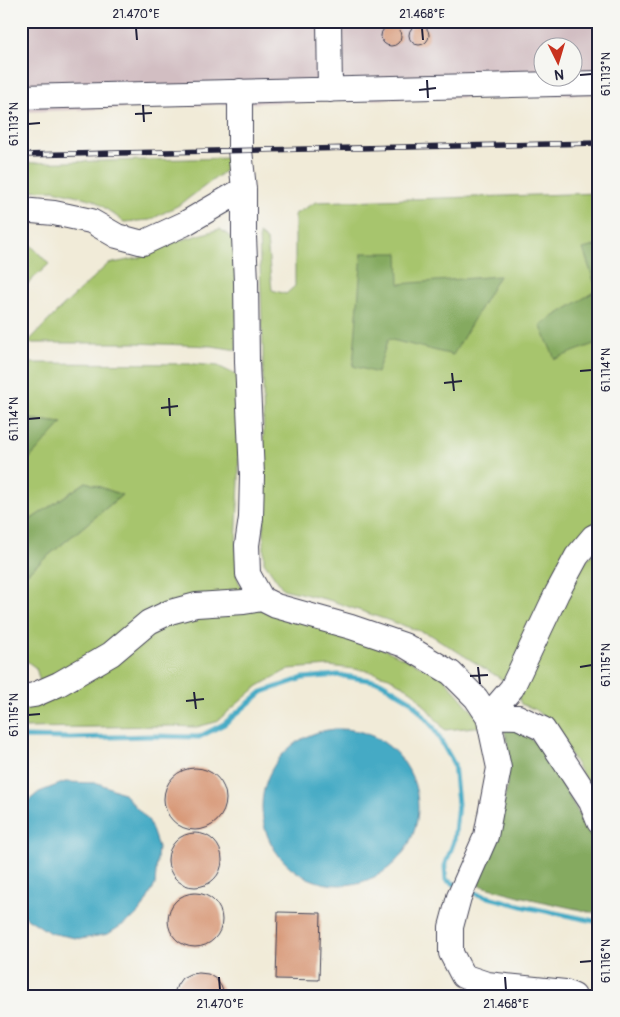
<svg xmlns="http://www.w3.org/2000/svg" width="620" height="1017" viewBox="0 0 620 1017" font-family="Pangolin,sans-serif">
  <rect width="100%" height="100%" fill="#f6f6f2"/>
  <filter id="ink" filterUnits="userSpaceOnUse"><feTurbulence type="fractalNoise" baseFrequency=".02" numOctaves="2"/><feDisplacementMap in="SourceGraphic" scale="10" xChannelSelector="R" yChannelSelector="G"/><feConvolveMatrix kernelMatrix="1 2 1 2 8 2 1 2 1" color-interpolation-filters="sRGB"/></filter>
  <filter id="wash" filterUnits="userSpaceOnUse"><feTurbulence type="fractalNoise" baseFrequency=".0096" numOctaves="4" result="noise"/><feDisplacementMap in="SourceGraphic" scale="20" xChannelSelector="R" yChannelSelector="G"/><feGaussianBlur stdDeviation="1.12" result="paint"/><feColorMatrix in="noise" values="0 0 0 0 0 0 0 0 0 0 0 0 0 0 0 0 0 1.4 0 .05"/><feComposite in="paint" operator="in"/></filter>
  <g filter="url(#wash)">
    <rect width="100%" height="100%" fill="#f1ebd8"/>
    <path fill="#d2bec2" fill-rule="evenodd" d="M21,21h578v73l-287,7 -291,11zM542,48h30v30h-30z"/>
    <path fill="#a7c56d" stroke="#647454" d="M230,158l-5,13 -44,33 -31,16 -26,2 -30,-22 -40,-10 -33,1v-28z
      M599,193v332l-93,157 -75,-47 -102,-35 -46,-11 -19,-27 -1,-213 -4,-115 8,6 5,50 14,4 9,-8v-72l21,-12z
      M220,229l12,9 4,16 1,96 -25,-4 -78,-3h-107l31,-32 50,-47 31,-6 22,-12z
      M21,235l28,29 -28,26z
      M32,363l161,1 25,2 20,10 1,105 -3,64 1,31 5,15 -143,60 -58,34 -5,-17 -15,-11v-79l101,-83 -36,-13 -59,40 -6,-17v-37l40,-45 -40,-5v-52z
      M599,547v256l-47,-80 -18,-14 -13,-5 -3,-10 57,-122z
      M251,606l109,32 82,38 43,50 -40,4 -32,-38 -24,-15 -26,-7 -34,-4 -40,3 -31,17 -42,36 -20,5 -24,-1 -151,2v-22l130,-79z"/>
    <path fill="#85aa60" stroke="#54664e" d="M599,245v97l-44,17 -15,-34 57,-35 -14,-41z
      M362,253h36l1,31 100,-8 -46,79 -65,-16 -11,34 -24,-7z
      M21,418l41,5 -41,45z
      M86,482l36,13 -101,83v-73l6,17z
      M503,725l13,2 24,19 59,102v66l-68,-15 -53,-14 14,-38 15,-59v-48z"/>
    <path fill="#45aac5" stroke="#346680" d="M262 807a78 78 0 1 1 156 0a78 78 0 1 1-156 0Z
      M65,782l33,1 25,10 26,28 9,26 -3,38 -13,24 -10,10 -24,15 -27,5 -31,-6 -23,-15 -6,-7v-104l18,-15z"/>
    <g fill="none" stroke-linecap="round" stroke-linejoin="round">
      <path stroke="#45aac5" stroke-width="5" d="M21,737l49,1 84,-2 45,1 25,-13 38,-32 41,-14 35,-3 42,7 30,18 23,27 21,37 4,40 -4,37 -9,25 1,14 13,6
        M469,890l8,4 49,13 73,15"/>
    </g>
    <g id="blocks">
      <path fill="#d89a79" d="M409 35a10 10 0 1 1 20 0a10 10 0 1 1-20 0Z
        M381 36a10 10 0 1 1 20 0a10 10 0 1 1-20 0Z
        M164 799a31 31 0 1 1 62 0a31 31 0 1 1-62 0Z
        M168 860a27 27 0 1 1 54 0a27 27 0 1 1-54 0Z
        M168 920a27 27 0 1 1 54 0a27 27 0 1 1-54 0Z
        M278,912l43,1 -2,67 -43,-1z
        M199,973l9,1 8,5 5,7 4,10h-52l4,-11 5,-7 8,-4z"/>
    </g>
  </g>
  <g filter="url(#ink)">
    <use href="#blocks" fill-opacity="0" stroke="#414053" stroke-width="1"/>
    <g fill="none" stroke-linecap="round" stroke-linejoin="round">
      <g stroke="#414053" stroke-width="26">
        <path id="minor" d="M329,21l1,69
          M240,91v59l4,39v48l2,45 1,80 5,113 -1,43 -4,27 1,29 14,25 14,7 75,21 53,18 47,28 25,25 12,18 11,52 -13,68 -27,61 -8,30v26l12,23 24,8 78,8 9,4
          M21,97l578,-14
          M21,210l33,3 37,8 26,15 26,7 41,-19 60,-35
          M21,697l13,-2 25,-11 52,-30 38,-32 21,-10 26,-7 48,-3 18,-3
          M488,716l24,-28 45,-95 20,-37 16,-19 6,-3
          M488,716l30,1 25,12 48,73 8,20"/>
      </g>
      <use href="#minor" stroke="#fff" stroke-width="24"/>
      <g stroke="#22223b" stroke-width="5.5">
        <path id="rail" d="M21,155l578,-12"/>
      </g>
      <use href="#rail" stroke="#f6f6f2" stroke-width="4" stroke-dasharray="11" stroke-linecap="butt"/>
    </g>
  </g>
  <path fill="none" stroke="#22223b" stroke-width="2" d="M136,28l1,12M422,28l1,12M580,75l12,-1M427,80l1,18M419,90l17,-2M143,105l1,17M135,114l17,-1M28,124l12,-1M580,371l12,-1M452,373l2,18M444,383l18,-2M169,398l1,18M161,408l17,-2M28,419l12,-1M478,667l2,17M580,667l12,-2M470,676l18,-1M194,692l2,17M186,701l18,-2M28,715l12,-1M580,962l12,-1M219,977l1,13M505,977l1,13"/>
  <rect width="620" height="1017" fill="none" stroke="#f6f6f2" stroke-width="55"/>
  <g transform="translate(558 62) rotate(175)"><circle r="24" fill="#f6f6f2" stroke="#a1a1a9"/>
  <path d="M0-4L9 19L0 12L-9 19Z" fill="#c8321e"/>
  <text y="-8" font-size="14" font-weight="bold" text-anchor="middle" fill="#22223b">N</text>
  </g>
  <rect x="28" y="28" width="564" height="962" fill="none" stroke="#22223b" stroke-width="2"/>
  <g font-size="12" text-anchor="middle" fill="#22223b">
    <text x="136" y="18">21.470°E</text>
    <text x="422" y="18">21.468°E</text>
    <text transform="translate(606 74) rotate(-90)" y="4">61.113°N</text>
    <text transform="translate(14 124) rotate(-90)" y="4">61.113°N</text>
    <text transform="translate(606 370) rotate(-90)" y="4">61.114°N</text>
    <text transform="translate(14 419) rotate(-90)" y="4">61.114°N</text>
    <text transform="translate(606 665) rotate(-90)" y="4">61.115°N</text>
    <text transform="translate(14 715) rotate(-90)" y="4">61.115°N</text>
    <text transform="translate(606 961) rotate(-90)" y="4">61.116°N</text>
    <text x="220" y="1008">21.470°E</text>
    <text x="506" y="1008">21.468°E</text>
  </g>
</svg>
